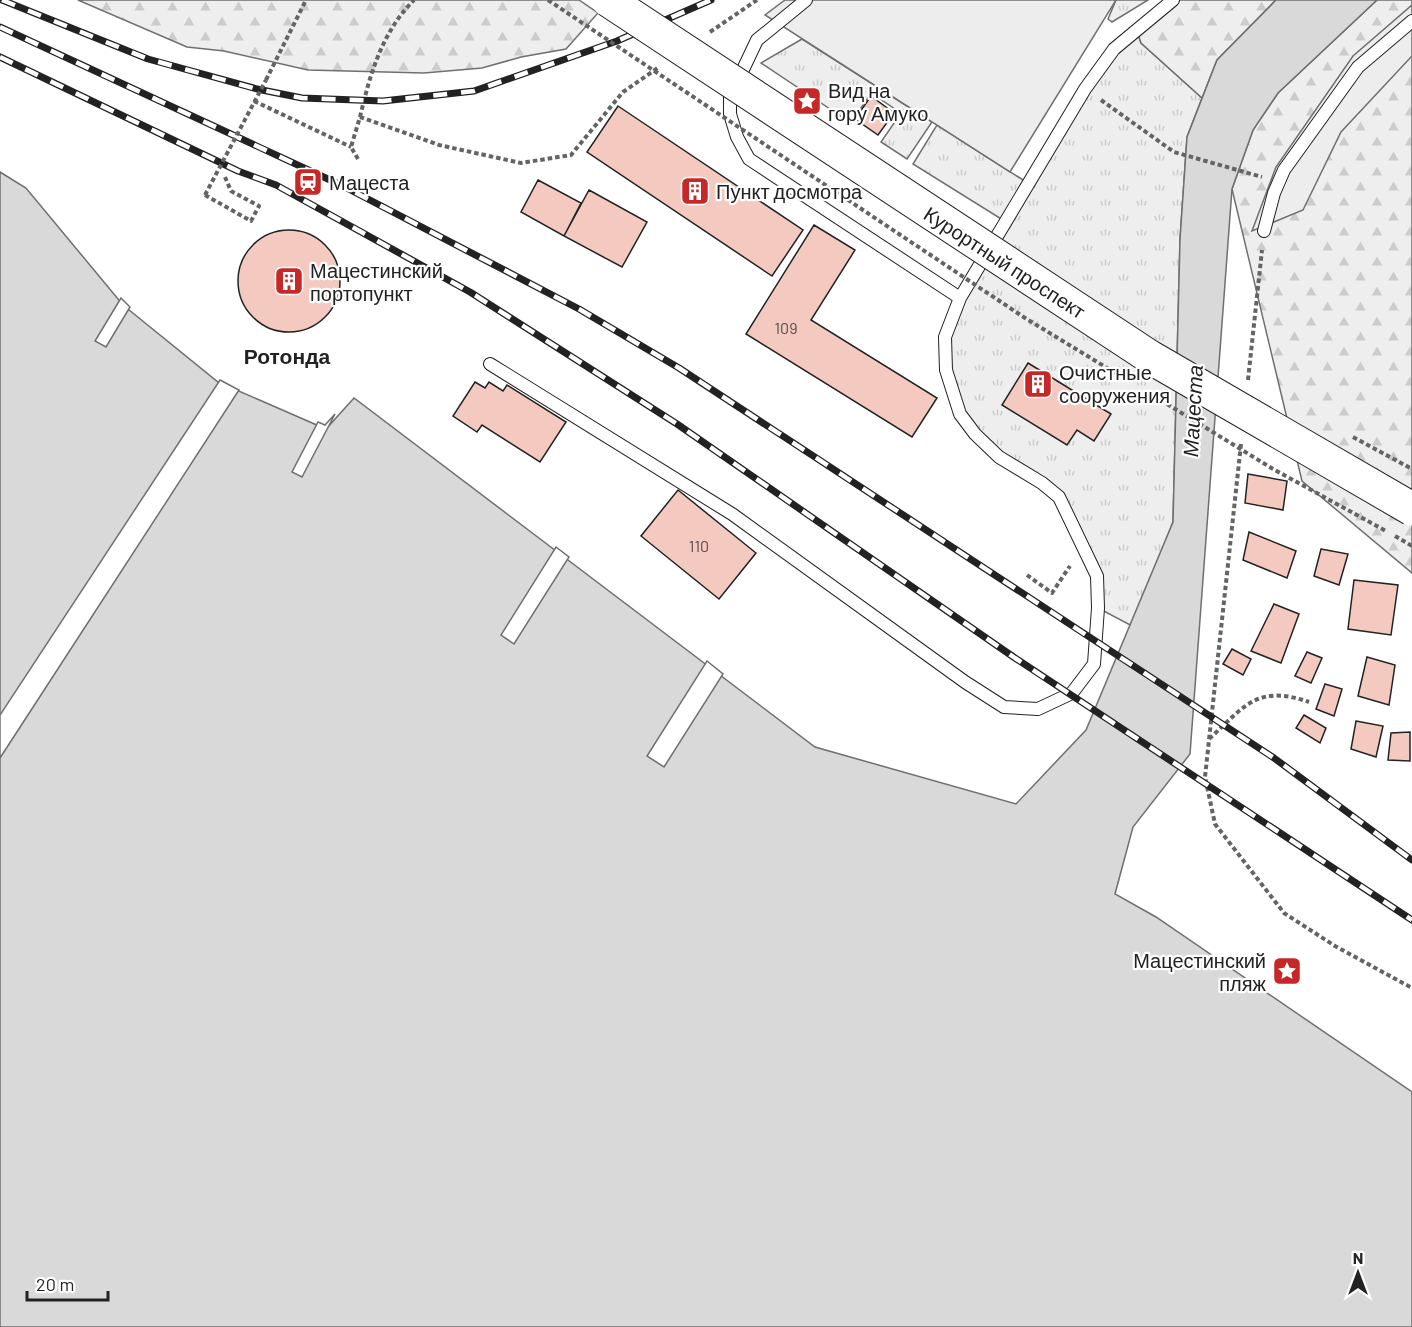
<svg xmlns="http://www.w3.org/2000/svg" width="1412" height="1327" viewBox="0 0 1412 1327" font-family="Barlow,sans-serif">
  <defs>
    <pattern id="grass-tufts" width="24" height="20" patternUnits="userSpaceOnUse" patternTransform="scale(1.5)"><rect width="24" height="20" fill="#eee"/><path d="M3 7l-1-3M5 7V3M7 7l1-3M15 17l-1-3M17 17v-4M19 17l1-3" fill="none" stroke="#ccc"/></pattern>
    <pattern id="forest-firs" width="22" height="20" patternUnits="userSpaceOnUse" patternTransform="scale(1.5)"><rect width="22" height="20" fill="#eee"/><path d="M5 1l3.5 6h-7zM16 11l3.5 6h-7z" fill="#ccc"/></pattern>
  </defs>
  <rect width="100%" height="100%" fill="#fff"/>
  <path fill="url(#grass-tufts)" stroke="#6f6f6f" stroke-width="1.5" d="M1116,0h32l-36,22 -4,-3z
    M1136,28l5,15 61,55 -15,39 -7,102 -7,283 -41,104 -34,-18 -2,-32 -37,-79 -60,-40 -39,-43 -15,-77 15,-39 51,-73 -98,-61 24,-39 97,62 16,-39 35,-59z
    M802,39l130,83 -25,37 -26,-17 20,-29 -30,-20 -20,30 -90,-60z"/>
  <path fill="url(#forest-firs)" stroke="#6f6f6f" stroke-width="1.5" d="M78,0h501l19,13 -32,36 -45,8 -39,11 -58,5 -116,-3 -84,-19 -37,-4z
    M1179,0h97l-59,60 -15,38 -61,-55 -5,-15z
    M1377,0h35v573l-110,-92 -70,-292 21,-59 25,-37z"/>
  <path fill="#ededed" stroke="#6f6f6f" stroke-width="1.5" d="M785,0h331l-106,172 -245,-157z
    M1412,5v51l-71,76 -38,78 -51,21 24,-64 77,-111z"/>
  <path fill="#d9d9d9" stroke="#6f6f6f" stroke-width="1.5" d="M1276,0h101l-99,93 -25,37 -21,59 -42,565 -57,73 -18,67 41,23 256,175v235h-1412v-1155l26,16 97,117 95,77 108,47 28,-31 461,349 201,57 70,-74 87,-208 7,-283 7,-102 30,-77z"/>
  <path fill="#fff" stroke="#6f6f6f" stroke-width="1.5" d="M121,298l9,9 -24,40 -11,-6z
    M220,380l19,10 -239,368v-43z
    M335,414l-33,63 -10,-5 26,-50 7,3z
    M556,547l13,10 -55,87 -13,-9z
    M707,661l16,13 -59,93 -17,-11z"/>
  <path fill="#f3c9c0" stroke="#222" stroke-width="1.5" d="M871,96l23,17 -16,22 -23,-16z
    M618,106l185,124 -31,46 -185,-124z
    M538,180l43,23 -17,33 -43,-24z
    M589,190l58,32 -25,45 -58,-31z
    M814,225l41,25 -44,70 126,78 -25,39 -166,-103z
    M238 281a51 51 0 1 1 102 0a51 51 0 1 1-102 0Z
    M1028,363l83,51 -17,27 -17,-11 -10,15 -65,-40z
    M475,382l10,6 4,-6 14,9 4,-6 59,37 -26,40 -58,-37 -5,7 -24,-16z
    M1248,474l39,7 -4,29 -38,-7z
    M678,490l78,63 -37,46 -78,-63z
    M1249,532l47,19 -9,27 -44,-18z
    M1321,549l27,5 -9,31 -25,-9z
    M1354,580l44,5 -7,50 -43,-6z
    M1274,604l25,10 -18,49 -30,-12z
    M1232,649l19,10 -8,16 -20,-11z
    M1307,652l15,6 -11,25 -16,-7z
    M1367,657l28,8 -6,40 -31,-9z
    M1325,684l17,5 -8,27 -18,-7z
    M1304,715l22,13 -6,15 -24,-15z
    M1356,721l27,5 -7,31 -25,-8z
    M1410,732v29l-22,-1 3,-27z"/>
  <g fill="none" stroke-linecap="round" stroke-linejoin="round">
    <g stroke="#222" stroke-width="14">
      <path id="service" d="M806,0l-49,40 -27,57v17l7,23 12,22 211,139
        M1264,231l10,-38 10,-23 74,-103 54,-46
        M490,364l242,150 233,168 39,25 34,2 34,-16 22,-29 4,-56 -1,-32 -38,-79 -17,-14 -43,-26 -24,-23 -15,-20 -14,-44 -1,-33 15,-39 125,-209 29,-40 59,-49"/>
    </g>
    <path stroke="#646464" stroke-width="4" stroke-dasharray="4.5 3" stroke-linecap="butt" d="M710,32l47,-32
      M266,80l40,-80
      M1101,100l73,52 88,25
      M254,101l97,46
      M360,117c10,-43 22,-85 54,-117
      M358,159l-7,-12 9,-30 79,28 82,18 50,-8 52,-63 36,-25
      M205,195l46,26 8,-15 -28,-15 -6,-14
      M1248,380l14,-130
      M1241,444l-36,333 10,47 69,89 51,33 77,42
      M1027,575l25,18 18,-27
      M1209,739c36,-33 48,-55 100,-37"/>
    <use href="#service" stroke="#fff" stroke-width="12"/>
    <g stroke="#222" stroke-width="7">
      <path id="rail" d="M2,0l146,59 109,30 45,9 81,3 91,-10 143,-50 94,-41
        M0,27l343,159 236,123 100,59 595,390 138,102
        M0,57l238,114 38,14 194,107 207,132 338,234 397,262"/>
    </g>
    <use href="#rail" stroke="#fff" stroke-width="4.5" stroke-dasharray="14" stroke-linecap="butt"/>
    <g stroke="#222" stroke-width="35" stroke-linecap="butt">
      <path id="primary-bridge" d="M608,0l542,357 262,152"/>
    </g>
    <path stroke="#646464" stroke-width="4" stroke-dasharray="4.5 3" stroke-linecap="butt" d="M548,0l477,318 92,56
      M205,195l61,-115
      M1167,404l106,65 113,62
      M1353,437l59,32
      M1395,536l17,10"/>
    <use href="#primary-bridge" stroke="#fff" stroke-width="33"/>
  </g>
  <defs>
    <g id="sight-square" transform="scale(1.5)"><rect x="-9" y="-9" width="18" height="18" rx="4" fill="#c62828" stroke="#fff"/><path d="M0-6L1.8-2.2L6-1.7L2.9 1.2L3.7 5.4L0 3.3L-3.7 5.4L-2.9 1.2L-6-1.7L-1.8-2.2Z" fill="#fff"/></g>
    <g id="station-square" transform="scale(1.5)"><rect x="-9" y="-9" width="18" height="18" rx="4" fill="#c62828" stroke="#fff"/><path d="M-3-6H3Q5-6 5-4V2Q5 4 3 4L4.5 6H3L1.5 4h-3L-3 6H-4.5L-3 4Q-5 4-5 2V-4Q-5-6-3-6ZM-3.5-4v3h7v-3ZM-3.5 1v1.5H-2V1ZM2 1v1.5H3.5V1Z" fill="#fff"/></g>
    <g id="building-square" transform="scale(1.5)"><rect x="-9" y="-9" width="18" height="18" rx="4" fill="#c62828" stroke="#fff"/><path d="M-4-6H4V6H1V3H-1V6H-4ZM-2.5-4.3h1.7v1.8h-1.7ZM.8-4.3h1.7v1.8H.8ZM-2.5-1h1.7V.8h-1.7ZM.8-1h1.7V.8H.8Z" fill="#fff"/></g>
  </defs>
  <g fill-rule="evenodd">
    <use href="#sight-square" x="807" y="101"/>
    <use href="#station-square" x="308" y="182"/>
    <use href="#building-square" x="695" y="191"/>
    <use href="#building-square" x="289" y="281"/>
    <use href="#building-square" x="1038" y="384"/>
    <use href="#sight-square" x="1287" y="971"/>
  </g>
  <g text-anchor="middle" dominant-baseline="central" stroke-width="4.5" stroke-linejoin="round" paint-order="stroke">
    <g font-size="16" fill="#564c4a">
      <text x="786" y="327">109</text>
      <text x="699" y="545">110</text>
    </g>
    <g font-size="20" fill="#222" stroke="#fff" text-anchor="start">
      <text x="828" y="90">Вид на<tspan x="828" dy="23">гору Амуко</tspan></text>
      <text x="329" y="182">Мацеста</text>
      <text x="716" y="191">Пункт досмотра</text>
      <text x="310" y="270">Мацестинский<tspan x="310" dy="23">портопункт</tspan></text>
      <text x="1059" y="372">Очистные<tspan x="1059" dy="23">сооружения</tspan></text>
      <text x="1266" y="960" text-anchor="end">Мацестинский<tspan x="1266" dy="23">пляж</tspan></text>
    </g>
    <g font-size="20" fill="#222" stroke="#fff">
      <text transform="translate(1005 262) rotate(33)">Курортный проспект</text>
    </g>
    <g font-size="21" font-weight="bold" fill="#222" stroke="#fff">
      <text x="287" y="355">Ротонда</text>
    </g>
    <g font-size="21" font-style="italic" fill="#222" stroke="#fff">
      <text transform="translate(1192 411) rotate(-87)">Мацеста</text>
    </g>
  </g>
  <g transform="translate(1358 1273)" stroke="#ffffff" stroke-width="4.5" paint-order="stroke">
  <path d="M0-4.5L10 22L0 15L-10 22Z" fill="#222222"/>
  <text y="-9" font-size="16" font-weight="bold" text-anchor="middle" fill="#222222">N</text>
  </g>
  <path d="M27 1291v9h81v-9" fill="none" stroke="#222222" stroke-width="3"/>
  <text x="36" y="1291" font-size="18" fill="#222222" stroke="#ffffff" stroke-width="4.5" paint-order="stroke">20 m</text>
</svg>
